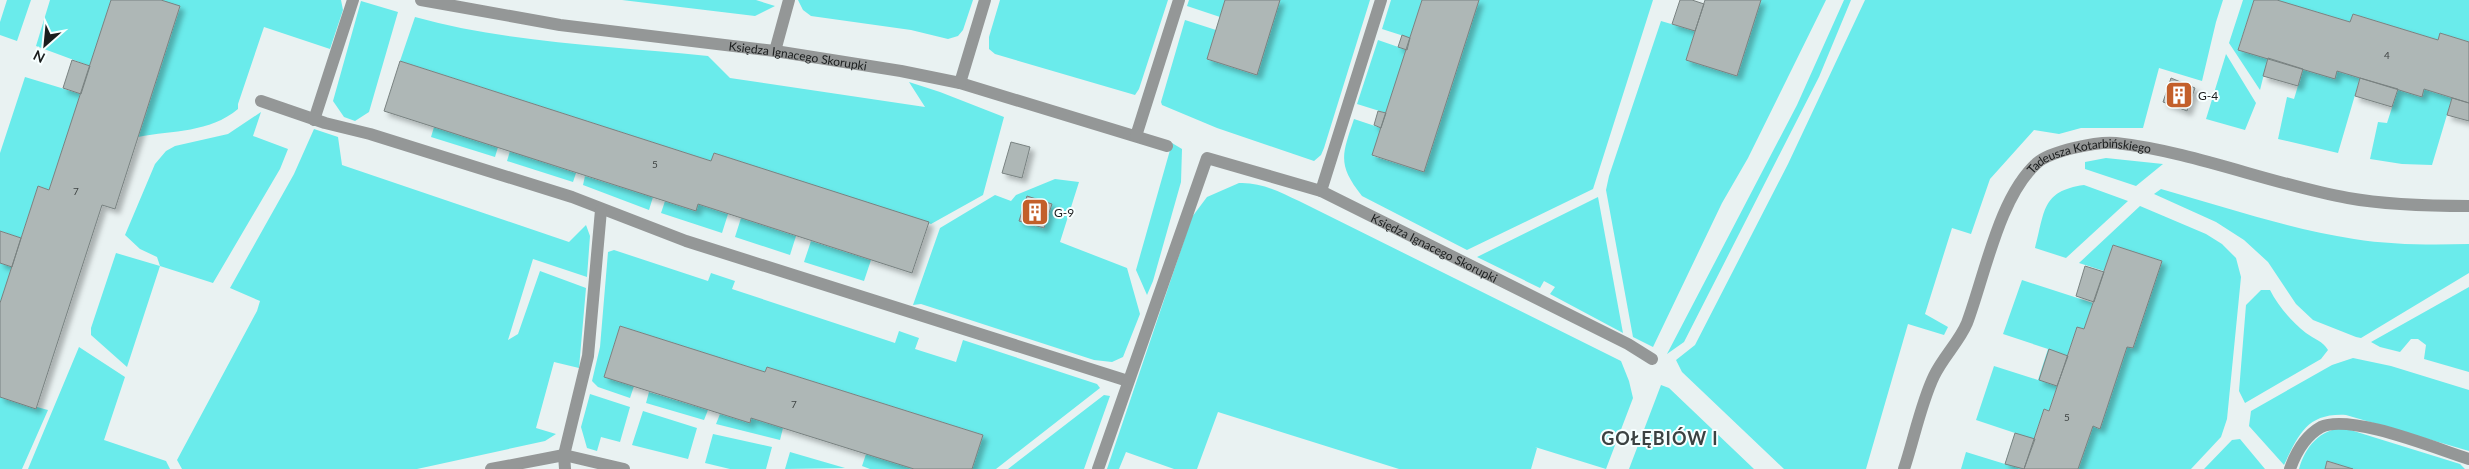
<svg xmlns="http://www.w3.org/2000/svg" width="2469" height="469" viewBox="0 0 2469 469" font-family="Lato,sans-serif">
  <defs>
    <filter id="shadow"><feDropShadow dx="4.5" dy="4.5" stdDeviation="2.5" flood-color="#0004"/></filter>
  </defs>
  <rect width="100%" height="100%" fill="#e9f2f2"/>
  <path fill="#6aebeb" d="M7,0h24l-14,41 -17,-6v-13z
    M50,0h61l-21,66 -54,-20z
    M161,0h180l2,10 -13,39 -66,-22 -26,77v5c-29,24 -64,21 -100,28l42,-130z
    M622,0h134l19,6 -20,10z
    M798,0h175l-10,30 -5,6 -10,3 -37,-9 -100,-14 -8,-6z
    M1000,0h168l-29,89 -4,6 -140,-41 -6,-5v-12z
    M1189,0h36l-5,17 -33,-11z
    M1280,0h90l-46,148 -3,7 -7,6 -97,-33 -55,-23 -1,-3 24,-82 31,10 -9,29 49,16z
    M1391,0h31l-12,38 -28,-9z
    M1479,0h174l-60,189 -126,61 -105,-54c-25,-32 -20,-41 -8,-77l27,9 -8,28 51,16z
    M1761,0h65l-78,158 -26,45 -69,144 -20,-10 -27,-147 3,-14 52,-155 34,10 -9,29 51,16z
    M1844,0h7l-32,77 -135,265 -17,12 130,-249z
    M1865,0h358l-7,22 -14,59 -43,-13 -16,60h-62l-22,6 -25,-4 -44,49 -19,55 -19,-6 -27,86 23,13 -4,8 -36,-11 -42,145h-82l-102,-97 -6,-12 19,-15 93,-181z
    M2243,0h11l-16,49 30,9 -8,32 -31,-47z
    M2277,0h192v42l-29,-9 -2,7 -85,-26 -3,8z
    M361,1l37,11 -29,100 -14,9 -11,-4 -11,-16z
    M415,17c94,26 195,29 293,39l22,22 195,29 -16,-25 31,10 64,25 -21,78 -52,29 -217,-71 -3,8 -311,-100z
    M1378,40l29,10 -21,63 -29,-9z
    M2226,54l30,49 -11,27 -39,-11z
    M2303,69l34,2 23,7 -22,75 -60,-14 9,-42 7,2z
    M25,77l56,17 -32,96 -11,-4 -17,52 -21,-7v-78z
    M2398,89l23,8 3,-8 28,9 -20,67 -30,-1 -32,-5 8,-37 9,1z
    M261,112l-8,24 35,13 -8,20 -67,114 -53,-17 -33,101 -36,-32v-7l25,-75 44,13 -3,-9 -17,-8 -15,-14 30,-71 11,-13 9,-5 53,-12z
    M434,127l64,20 -3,10 -64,-20z
    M314,129l24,8 4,28 227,77 17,-17 4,11 -3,41 -54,-18 -25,81 10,-6 22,-63 46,17 -7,80 -25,-6 -18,66 20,6 -11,7 -128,28h-235l-5,-9 80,-149 3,-10 -30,-13 64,-114z
    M1172,143l10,6 -1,33 -28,99 -6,14 -11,-25z
    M510,151l66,22 -3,9 -66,-21z
    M2106,158l57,6 -27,22 -51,-17v-7z
    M585,176l68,21 -4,13 -66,-25z
    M1055,179l24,3 -19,60 67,26 13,46 -17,43 -11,5 -18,-2 -173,-56 -8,1 27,-77 55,-33 16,6 5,-6z
    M1239,183c22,-1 41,9 60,18l322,160 8,20 4,17 -27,71 -71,-22 2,1 -6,21h-132l-181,-57 -21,57h-23l-48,-17 -7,17h-12l85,-252 15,-20z
    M2084,185l44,16 -62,57 -31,-10c10,-36 6,-57 49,-63z
    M2161,189c64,18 128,40 193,50 37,6 78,6 115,5v29l-108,65 -5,-1 -43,-17 -17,-16 -28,-42 -24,-22 -28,-18 -62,-28z
    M1598,197l25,136 -73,-39 5,-7 -11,-6 -4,7 -63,-31z
    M665,201l30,10 3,-7 30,10 -6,19 -61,-20z
    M2140,206l66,28 16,10 14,14 5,19 -14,142 -6,18 -30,32h-113l15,-43 6,3 28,-82 6,1 29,-87 -49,-16 -9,26 -25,-8z
    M741,218l55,18 -6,19 -55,-18z
    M811,241l60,19 -7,21 -60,-19z
    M614,250l94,31 3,-8 24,8 -3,8 163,54 4,-12 20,7 -4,11 41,13 7,-22 134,44 3,4 -104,81h-24l11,-34 -216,-68 -2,5 -145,-46 -16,51 30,9 -4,12 -32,-11 -6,-6 8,-34 8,-95z
    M0,263l12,4 -12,36z
    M2022,280l71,23 -9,26 -7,-2 -28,84 -5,-2 -20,60h-63l5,-17 39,12 10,-31 -39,-13 18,-54 44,14 10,-31 -45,-15z
    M2469,287v85l-45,-13 2,-14 -8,-6h-7l-11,13 -20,-5 -9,-5z
    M2261,290h9c8,16 22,32 36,43 8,6 17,8 22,17l-7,9 -76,44 -6,-12 7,-86z
    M79,347l46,30 -21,63 62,21 4,8h-142z
    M2353,358l38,8 78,24v61l-123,-36c-39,-2 -47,19 -62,50l-35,-39 2,-15 81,-46z
    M1661,385l8,3 85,81h-125z
    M649,392l59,18 -4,10 -58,-17z
    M590,394l40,13 -10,35 -19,-5 -4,14 -10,-3 -6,-21z
    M1104,395l6,1 -26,73h-76z
    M0,397l48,13 -26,59h-22z
    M643,411l54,17 -9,31 -56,-14z
    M720,414l30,9 1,-5 32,10 -3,12 -64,-16z
    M2344,428l116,36 5,5h-112l-26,-8 -2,8h-26c6,-22 21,-40 45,-41z
    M713,434l59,13 -6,22h-36l-25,-6z
    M2240,439l25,30h-61l28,-29z
    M790,452l55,16 -60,1z
    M866,454l48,15h-44l-8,-3z"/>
  <path fill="#aeb7b6" stroke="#798281" filter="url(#shadow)" d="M111,0h50l19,6 -65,203 -13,-4 -66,204 -36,-12v-94l38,-117 11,4z
    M1225,0h55l-23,75 -50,-16z
    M1422,0h57l-55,172 -52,-17z
    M1680,0h12l12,4 -9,27 -23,-7z
    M1705,0h56l-24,76 -51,-16z
    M2254,0h23l73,22 3,-8 85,26 2,-7 29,9v61l-45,-14 -2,8 -85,-26 -2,8 -97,-29z
    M1402,35l8,3 -3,12 -9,-3z
    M2268,58l35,11 -5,17 -35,-10z
    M72,60l18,6 -9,28 -18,-6z
    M400,61l311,100 3,-8 215,69 -17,51 -214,-69 -2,7 -312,-100z
    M2171,78l24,10 -8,23 -24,-9z
    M2360,78l38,11 -6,18 -37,-11z
    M2452,98l17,5v18l-22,-6z
    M1378,111l8,2 -5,15 -7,-3z
    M1011,142l19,5 -8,31 -20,-5z
    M1027,196l25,8 -8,24 -25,-7z
    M0,231l21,7 -9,29 -12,-4z
    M2113,245l49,16 -29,87 -6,-1 -27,82 -7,-3 -15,43h-54l20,-60 5,2 28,-84 7,2z
    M2085,266l19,6 -10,30 -18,-6z
    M620,326l145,46 2,-5 216,68 -11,34h-58l-163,-51 -1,5 -146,-46z
    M2049,349l19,7 -11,30 -18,-6z
    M2015,433l20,6 -11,30 -19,-5z
    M2327,461l26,8h-28z"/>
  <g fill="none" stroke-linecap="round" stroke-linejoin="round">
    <g stroke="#949797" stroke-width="12">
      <path id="s1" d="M421,0l139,25 215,26 126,20 59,12 207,63"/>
      <path d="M775,51l14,-51"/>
      <path d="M960,83l25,-83"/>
      <path d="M261,101l64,22 45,11 202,63 114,44 442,140"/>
      <path d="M314,120l39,-120"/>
      <path d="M1136,136l43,-136"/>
      <path d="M1321,191l60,-191"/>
      <path d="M491,469l73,-14 60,14"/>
      <path d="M565,469l-1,-14 24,-99 13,-146"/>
      <path id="s2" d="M1098,469l109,-311 114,33 307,153 24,15"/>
      <path id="s3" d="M1904,469c10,-30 17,-66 30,-93 9,-19 25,-34 33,-53 18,-48 32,-126 70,-160 13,-12 61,-22 79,-20 79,9 154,41 232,55 39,7 81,8 121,8"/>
      <path d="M2290,469c6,-17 15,-33 31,-42 29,-14 116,22 148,32"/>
    </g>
  </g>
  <defs>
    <g id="building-square" transform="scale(1.4375)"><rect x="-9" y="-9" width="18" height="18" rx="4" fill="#c35f2a" stroke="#f7ffff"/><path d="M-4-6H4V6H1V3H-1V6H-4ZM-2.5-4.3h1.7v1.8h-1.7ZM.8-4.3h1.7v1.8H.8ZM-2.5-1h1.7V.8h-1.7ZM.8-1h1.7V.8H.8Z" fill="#fff"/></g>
  </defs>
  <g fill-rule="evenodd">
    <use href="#building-square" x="2179" y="95"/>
    <use href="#building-square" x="1035" y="212"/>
  </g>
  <g text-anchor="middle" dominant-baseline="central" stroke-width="4" stroke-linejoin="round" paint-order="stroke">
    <g font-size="10" fill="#3f4443">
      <text x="2387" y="55">4</text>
      <text x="655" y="164">5</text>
      <text x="76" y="191">7</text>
      <text x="794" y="404">7</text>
      <text x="2067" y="417">5</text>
    </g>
    <g font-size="12" fill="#1a1d1d" stroke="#f7ffff">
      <text stroke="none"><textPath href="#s1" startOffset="381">Księdza Ignacego Skorupki</textPath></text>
      <text stroke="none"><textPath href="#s3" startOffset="390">Tadeusza Kotarbińskiego</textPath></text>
      <text stroke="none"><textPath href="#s2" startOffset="575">Księdza Ignacego Skorupki</textPath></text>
    </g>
    <g font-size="12" fill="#1a1d1d" stroke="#f7ffff" text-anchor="start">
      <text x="2198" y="95">G-4</text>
      <text x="1054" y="212">G-9</text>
    </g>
    <g font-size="18" font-weight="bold" letter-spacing="1" fill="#3b4242" stroke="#f7ffff">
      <text x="1660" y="438">GOŁĘBIÓW I</text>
    </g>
  </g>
  <g transform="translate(45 45) rotate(207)" stroke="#f7ffff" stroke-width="4" paint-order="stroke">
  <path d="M0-4L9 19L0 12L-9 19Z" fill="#1a1d1d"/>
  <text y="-8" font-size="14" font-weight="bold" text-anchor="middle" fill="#1a1d1d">N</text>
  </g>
</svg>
